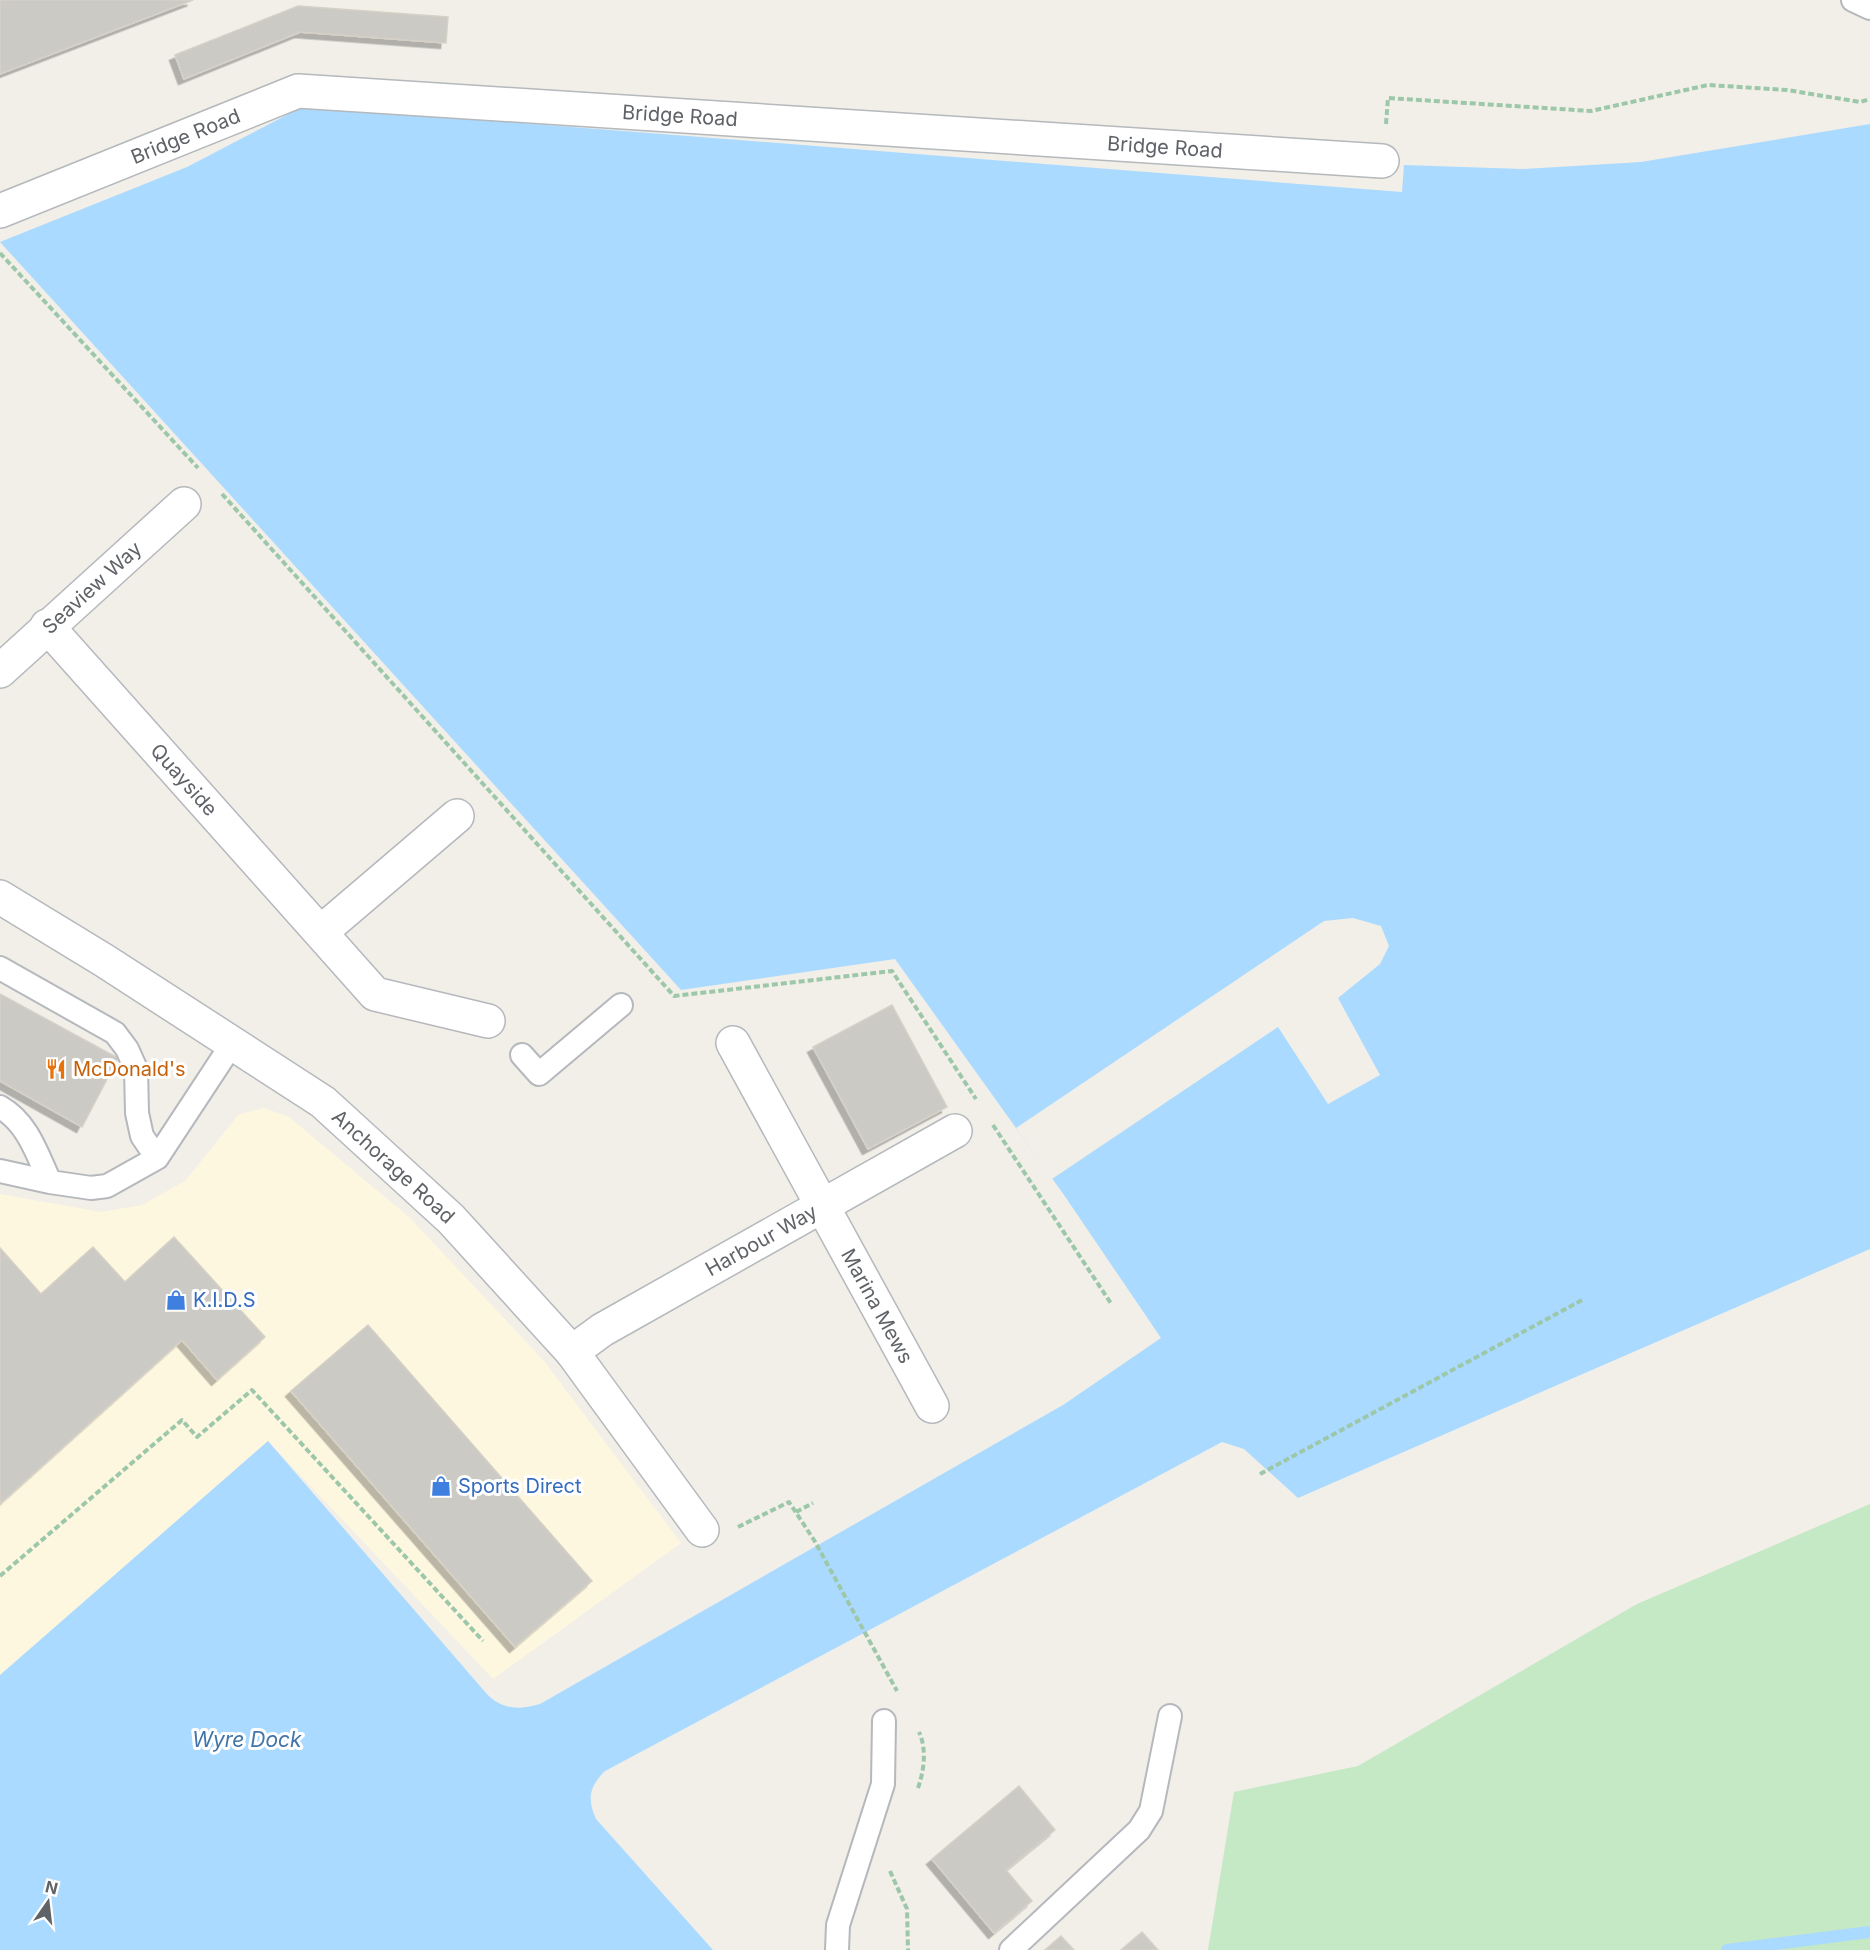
<svg xmlns="http://www.w3.org/2000/svg" width="1870" height="1950" viewBox="0 0 1870 1950" font-family="Inter,sans-serif">
  <defs>
    <filter id="shadow"><feDropShadow dx="-5.5" dy="5.5" stdDeviation="0" flood-color="#0004"/></filter>
  </defs>
  <rect width="100%" height="100%" fill="#f1efe8"/>
  <path fill="#fef7e0" d="M264,1108l25,9 121,101 134,143 137,182 -188,136 -225,-238 -268,234v-481l101,18 41,-7 43,-24 54,-67z"/>
  <path fill="#c5e8c5" d="M1870,1504v446h-662l26,-158 124,-26 279,-162z"/>
  <path fill="#aadaff" d="M304,106l1098,86 2,-27 118,4 119,-7 229,-38v1125l-572,249 -54,-49 -22,-7 -617,329c-16,16 -18,28 -9,48l117,131h-713v-275l268,-234 218,252c16,17 32,17 54,11l523,-299 98,-67 -97,-143 -169,-236 -214,31 -681,-748 187,-75z"/>
  <path fill="#f1efe8" d="M1353,918l28,8 8,20 -9,18 -42,34 42,77 -52,29 -50,-77 -226,152 -36,-51 308,-207z"/>
  <g fill="none" stroke-linecap="round" stroke-linejoin="round">
    <path stroke="#aadaff" stroke-width="12" d="M1727,1950l143,-18"/>
  </g>
  <path fill="#cccac5" stroke="#d6d1c6" stroke-width="1.5" filter="url(#shadow)" d="M0,0h193l-193,74z
    M298,6l150,11 -2,26 -146,-11 -116,47 -9,-24z
    M0,994l118,64 -36,69 -82,-46z
    M892,1005l55,102 -79,42 -55,-102z
    M174,1237l91,100 -48,43 -35,-40 -182,164v-256l41,46 52,-47 32,35z
    M368,1325l224,256 -77,66 -224,-256z
    M1019,1786l36,44 -49,40 26,31 -38,32 -62,-74z
    M1142,1932l16,18h-37z
    M1061,1936l13,14h-29z"/>
  <g fill="none" stroke-linecap="round" stroke-linejoin="round">
    <g stroke="#b5b8bc" stroke-width="26">
      <path id="lane" d="M1853,0l17,8
        M0,968l115,65 12,16 9,20 1,44 5,23 15,22
        M522,1055l17,19 82,-69
        M0,1107c28,16 37,47 50,75
        M0,1171l50,11 41,6 16,-2 50,-28 75,-114
        M837,1950l1,-25 45,-141 1,-63
        M1011,1950l128,-120 12,-19 19,-95"/>
    </g>
    <g stroke="#b5b8bc" stroke-width="36">
      <g id="street">
        <path id="s1" d="M0,211l298,-120 1084,70"/>
        <path id="s2" d="M47,626l328,368 113,27"/>
        <path id="s3" d="M0,671l184,-167"/>
        <path id="s4" d="M0,897l105,64 218,141 128,117 121,133 130,178"/>
        <path d="M321,932l136,-116"/>
        <path id="s5" d="M733,1043l199,363"/>
        <path id="s6" d="M572,1352l30,-22 353,-199"/>
      </g>
    </g>
    <path stroke="#9cc7a9" stroke-width="4" stroke-dasharray="6 3" stroke-linecap="butt" d="M1386,124l2,-26 203,13 117,-26 79,5 73,12 10,-3
      M0,253l198,215
      M222,494l452,502 218,-25 84,128
      M993,1125l119,180
      M1260,1474l324,-175
      M796,1512l17,-9
      M738,1527l51,-25 25,38 83,151
      M0,1576l182,-156 15,17 55,-47 231,251
      M918,1788c6,-17 9,-39 1,-56
      M890,1871l17,38 1,41"/>
    <use href="#lane" stroke="#fff" stroke-width="22"/>
    <use href="#street" stroke="#fff" stroke-width="33"/>
  </g>
  <defs>
    <g id="restaurant-bare" transform="scale(1.62)"><path d="M-5-6h1v4h1v-4h1v4h1v-4h1v5L-1.5 .5V6h-2V.5L-5-1ZM5-6V6H3V1.5H1.5Q1.5-4 5-6Z" fill="#e8710a" stroke="#fff" stroke-width="2.5" paint-order="stroke"/></g>
    <g id="shop-bare" transform="scale(1.62)"><path d="M-5-2.5h2.3a2.7 3.5 0 0 1 5.4 0H5L5.5 6h-11ZM-1.5-2.5h3a1.5 2.3 0 0 0-3 0Z" fill="#3f7fe0" stroke="#fff" stroke-width="2.5" paint-order="stroke"/></g>
  </defs>
  <g fill-rule="evenodd">
    <use href="#restaurant-bare" x="56" y="1069"/>
    <use href="#shop-bare" x="176" y="1300"/>
    <use href="#shop-bare" x="441" y="1486"/>
  </g>
  <g text-anchor="middle" dominant-baseline="central" stroke-width="6" stroke-linejoin="round" paint-order="stroke">
    <g font-size="20" fill="#5f6368" stroke="#fff">
      <text stroke="none"><textPath href="#s1" startOffset="704">Bridge Road</textPath></text>
      <text stroke="none"><textPath href="#s1" startOffset="200">Bridge Road</textPath></text>
      <text stroke="none"><textPath href="#s1" startOffset="1190">Bridge Road</textPath></text>
      <text stroke="none"><textPath href="#s3" startOffset="124">Seaview Way</textPath></text>
      <text stroke="none"><textPath href="#s2" startOffset="206">Quayside</textPath></text>
      <text stroke="none"><textPath href="#s4" startOffset="478">Anchorage Road</textPath></text>
      <text stroke="none"><textPath href="#s6" startOffset="220">Harbour Way</textPath></text>
      <text stroke="none"><textPath href="#s5" startOffset="300">Marina Mews</textPath></text>
    </g>
    <g font-size="20" fill="#c56008" stroke="#fff" text-anchor="start">
      <text x="73" y="1069">McDonald's</text>
    </g>
    <g font-size="20" fill="#366cbe" stroke="#fff" text-anchor="start">
      <text x="193" y="1300">K.I.D.S</text>
      <text x="458" y="1486">Sports Direct</text>
    </g>
    <g font-size="21" font-style="italic" fill="#4174aa" stroke="#fff">
      <text x="247" y="1739">Wyre Dock</text>
    </g>
  </g>
  <g transform="translate(48 1902) rotate(14)" stroke="#ffffff" stroke-width="4.5" paint-order="stroke">
  <path d="M0-4.5L10 22L0 15L-10 22Z" fill="#5f6368"/>
  <text y="-9" font-size="16" font-weight="bold" text-anchor="middle" fill="#5f6368">N</text>
  </g>
</svg>
